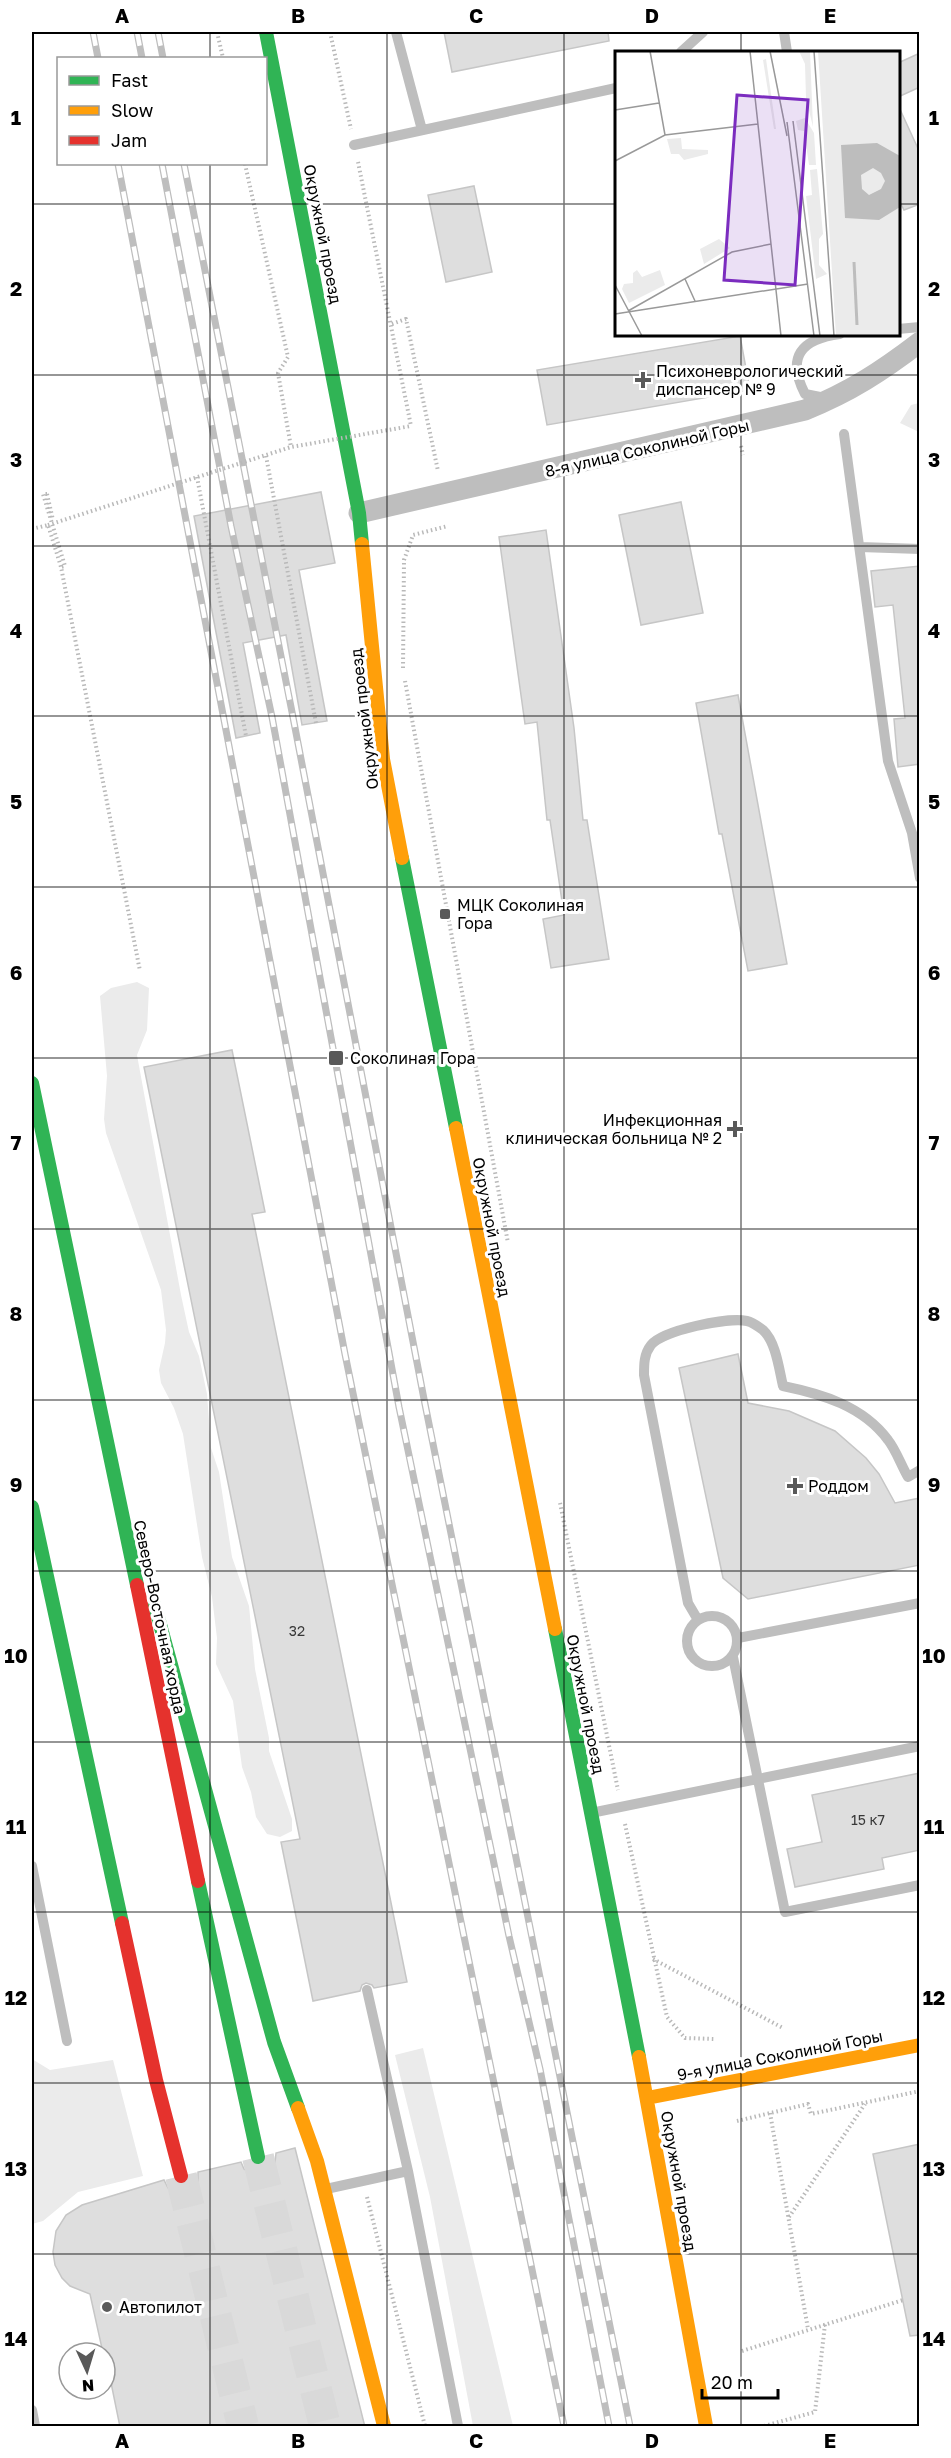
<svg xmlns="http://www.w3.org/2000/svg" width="951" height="2458" viewBox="0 0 951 2458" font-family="'Golos Text',sans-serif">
  <rect width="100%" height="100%" fill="#fff"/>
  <path fill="#ebebeb" d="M919,403h1l-1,29 -19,-9 11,-18z
    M137,982l12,6 -2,42 -10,25 44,240 8,37 10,24 8,38 4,54 8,24 13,85 17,49 6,63 14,69v13l23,68v12l-12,6 -13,-3 -11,-17 -5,-25 -9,-25 -9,-66 -17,-37 1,-26 -5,-41 -10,-40 -19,-123 -9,-26 -13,-25 -2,-13 6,-27 1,-13 -5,-40 -55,-157 -2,-14 3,-43 -7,-80 11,-8z
    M423,2048l90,378h-40l-43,-229 -35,-142z
    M32,2059l18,11 63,-10 30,116 -65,16 -35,29 -11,3z"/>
  <path fill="#dedede" stroke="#c6c6c6" stroke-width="1.5" d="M444,32h164l1,9 -157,31z
    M920,53v34l-22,10v-34z
    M898,105l22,48v51l-16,6 -6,-12z
    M474,186l18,86 -46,10 -18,-87z
    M740,336l10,54 -203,35 -10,-55z
    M321,492l14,71 -36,7 28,151 -25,4 -16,-90 -43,8 17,90 -24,5 -42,-222z
    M681,502l22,111 -62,12 -22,-110z
    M546,530l28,198 9,92h4l22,139 -58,9 -8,-49 21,-4 -14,-95h-3l-10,-98 -12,2 -26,-187z
    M920,566v198l-22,3 -4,-48 11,-1 -12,-113 -18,2 -4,-36z
    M738,695l49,269 -39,7 -26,-137h-3l-23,-131z
    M232,1050l33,162 -13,2 155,768 -33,6 -2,-3 -6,-2 -4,2 -2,6 -47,10 -32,-159 19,-3 -156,-772z
    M738,1354l10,49 41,8 46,20 31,27 13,16 16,29 25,-5v67l-172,34 -25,-21 -44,-210z
    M920,1773v77l-38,8 2,11 -89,18 -8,-38 35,-7 -10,-47z
    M920,2144v191l-10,1 -37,-182z
    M295,2148l70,279h-245l-15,-74h-2l-13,-59 -20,-8 -8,-8 -7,-13 -2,-13 3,-21 10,-16 16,-10 82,-25 4,8 8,5h10l7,-4 5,-8v-9l43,-10 3,7 8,5h11l8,-4 4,-7 1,-10z"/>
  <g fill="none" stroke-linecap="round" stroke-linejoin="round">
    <path stroke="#d9d9d9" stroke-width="32" stroke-dasharray="32 16" stroke-linecap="butt" d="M258,2157l67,269
      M181,2176l62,250"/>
    <path stroke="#b9b9b9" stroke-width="4" stroke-dasharray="1.5 3" stroke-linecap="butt" d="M217,32l6,26
      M330,32l21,97
      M358,162l53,264
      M245,164l43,193 -10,16 13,74
      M392,324l14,-5 32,152
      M741,446l2,9
      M266,456l50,267
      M197,477l49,259
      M47,494h-4l22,72 -4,1
      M47,494l6,26
      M32,529l16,-4 13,42 79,404
      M403,668l1,-108 9,-25 35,-9
      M405,681l103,562
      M560,1503l58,287
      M625,1824l42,193 18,21 30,1
      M653,1959l130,69
      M770,2113l38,216
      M737,2121l71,-17 3,10 109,-23
      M367,2197l58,229
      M789,2217l76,-113
      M742,2351l161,-51
      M764,2426l51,-14 10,-88"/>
    <path stroke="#bebebe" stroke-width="10" d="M396,32l26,98
      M784,32l3,20
      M681,52l22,-20
      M354,145l262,-57
      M898,329l22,-2
      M825,398l-20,-4c-19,-37 -4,-55 35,-60
      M844,434l44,327 24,72 8,45
      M860,547l60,2
      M687 1641a25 25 0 1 1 50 0a25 25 0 1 1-50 0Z
      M698,1620l-10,-17 -44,-228c0,-11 0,-21 7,-30 12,-15 77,-28 96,-24 5,1 12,6 16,9 13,12 16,39 20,56 39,8 80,20 105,54 8,10 13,25 20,37l12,-7
      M738,1638l182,-35
      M733,1657l52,255 135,-27
      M591,1813l329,-67
      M32,1866l35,175
      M367,1990l41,181 50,255
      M326,2189l82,-18
      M32,2410l3,16"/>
    <path stroke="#bebebe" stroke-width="21" d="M359,513l446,-103c45,-18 77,-39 115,-68"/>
    <path stroke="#30b455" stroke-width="14" d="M266,32l93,481 3,31
      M402,858l54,270
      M32,1083l105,502
      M32,1507l90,416
      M155,1606l119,436 24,66
      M555,1629l84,428
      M198,1881l60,276"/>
    <path stroke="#ff9f0a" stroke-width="14" d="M362,544l21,215 19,99
      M456,1128l99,501
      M639,2057l67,369
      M647,2098l273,-53
      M298,2108l19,53 67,265"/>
    <path stroke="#e5322d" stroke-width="14" d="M137,1585l61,296
      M122,1923l34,157 25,96"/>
    <g stroke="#bebebe" stroke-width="7">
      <path id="rail" d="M93,32l5,26
        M137,32l5,26
        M158,32l5,26
        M118,164l227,1190 219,1072
        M162,164l69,362 41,191 127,690 110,529 31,133 69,357
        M184,164l108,548 132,687 206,1027"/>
    </g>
    <use href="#rail" stroke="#fff" stroke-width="4.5" stroke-dasharray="14" stroke-linecap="butt"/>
    <path stroke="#b9b9b9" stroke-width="4" stroke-dasharray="1.5 3" stroke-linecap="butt" d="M48,525l243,-78 120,-21"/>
  </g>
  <path fill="none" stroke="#000" stroke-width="1.5" stroke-opacity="0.55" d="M210,32v26M387,32v2394M564,32v2394M741,32v20M210,164v2262M32,204h584M898,204h22M741,334v2092M32,375h888M32,546h888M32,716h888M32,887h888M32,1058h888M32,1229h888M32,1400h888M32,1571h888M32,1742h888M32,1912h888M32,2083h888M32,2254h888"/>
  <g fill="#595959" stroke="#fff" stroke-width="2">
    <path d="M640 371h6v6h6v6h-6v6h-6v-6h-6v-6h6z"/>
    <rect x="439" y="908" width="12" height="12" rx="3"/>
    <rect x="328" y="1050" width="16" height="16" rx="3"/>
    <path d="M732 1120h6v6h6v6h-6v6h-6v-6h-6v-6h6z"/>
    <path d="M792 1477h6v6h6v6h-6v6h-6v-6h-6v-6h6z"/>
    <circle cx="107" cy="2307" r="6"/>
  </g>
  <g text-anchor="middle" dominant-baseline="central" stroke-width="6" stroke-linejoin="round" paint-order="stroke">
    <g font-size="14" fill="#383838">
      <text x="297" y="1630">32</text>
      <text x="868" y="1819">15 к7</text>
    </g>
    <g font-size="16" fill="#000" stroke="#fff">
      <text transform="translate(323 234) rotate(79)">Окружной проезд</text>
      <text transform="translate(647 448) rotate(-13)">8-я улица Соколиной Горы</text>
      <text transform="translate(364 719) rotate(-97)">Окружной проезд</text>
      <text transform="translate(492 1227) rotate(79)">Окружной проезд</text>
      <text transform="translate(160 1617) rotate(78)">Северо-Восточная хорда</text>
      <text transform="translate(586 1704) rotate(79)">Окружной проезд</text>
      <text transform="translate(780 2055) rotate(-11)">9-я улица Соколиной Горы</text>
      <text transform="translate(679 2181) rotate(80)">Окружной проезд</text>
    </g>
    <g font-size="16" fill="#000" stroke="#fff" text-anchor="start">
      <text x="656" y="371">Психоневрологический<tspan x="656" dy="18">диспансер № 9</tspan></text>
      <text x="457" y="905">МЦК Соколиная<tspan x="457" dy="18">Гора</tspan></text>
      <text x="350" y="1058">Соколиная Гора</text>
      <text x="722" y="1120" text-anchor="end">Инфекционная<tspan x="722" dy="18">клиническая больница № 2</tspan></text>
      <text x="808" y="1486">Роддом</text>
      <text x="119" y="2307">Автопилот</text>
    </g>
  </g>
  <g transform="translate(615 51)">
    <rect width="285" height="285" fill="#fff"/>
    <path d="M184,0h11l3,76 -7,-29 -1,-34zM203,0h82v285h-64zM151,8l10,70h-2l-11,-69zM190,67l9,15 2,32h-7l-5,-34 -6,-1 -2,-9zM66,87l1,11 26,1v4l-24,6 -5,-6h-8l-4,-15zM202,118l6,65 -4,5v26l8,9 -11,5 -10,-83 6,-1 -2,-25zM104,188l11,9 -26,16 -4,-15zM22,219l5,7 18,-7 5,15 -36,18 -7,-14 2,-5 9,-1v-10z" fill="#ebebeb"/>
    <path d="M262,92l23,13v51l-21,13 -34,-2 -4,-73zM258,117l8,5 4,8 -4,8 -12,6 -7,-6 -1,-14z" fill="#bdbdbd" fill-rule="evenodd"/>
    <path fill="none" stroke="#bdbdbd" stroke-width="3" d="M239,211l3,63"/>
    <path fill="none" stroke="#999" stroke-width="1.5" d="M35,0l15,84M135,0l31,285M155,0l17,85M199,0l20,285M0,59l44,-7M178,70l27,215M172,71l27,214M0,110l50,-26 93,-11M70,228l10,22M0,234l27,51M13,260l104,-59 39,-8M0,263l193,-30"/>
    <path fill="#7b2cbf" fill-opacity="0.15" stroke="#7b2cbf" stroke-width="3" d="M122,44l71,5 -13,185 -71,-5z"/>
    <rect width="285" height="285" fill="none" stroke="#000" stroke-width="3"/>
  </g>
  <rect width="951" height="2458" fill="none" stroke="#ffffff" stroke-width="66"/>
  <rect x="57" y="57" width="210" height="108" fill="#ffffff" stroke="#999999" stroke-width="1.5"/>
  <rect x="69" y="76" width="30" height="9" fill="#30b455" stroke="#999999" stroke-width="1.5"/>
  <text x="111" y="87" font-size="18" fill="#000000">Fast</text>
  <rect x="69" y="106" width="30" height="9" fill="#ff9f0a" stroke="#999999" stroke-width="1.5"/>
  <text x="111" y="117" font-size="18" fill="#000000">Slow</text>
  <rect x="69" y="136" width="30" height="9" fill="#e5322d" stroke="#999999" stroke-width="1.5"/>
  <text x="111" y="147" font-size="18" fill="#000000">Jam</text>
  <g transform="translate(87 2371) rotate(176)"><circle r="28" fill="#ffffff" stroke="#999999" stroke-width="1.5"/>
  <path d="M0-4.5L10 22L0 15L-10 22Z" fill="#595959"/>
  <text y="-9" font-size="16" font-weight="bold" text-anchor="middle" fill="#000000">N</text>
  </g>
  <path d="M702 2389v9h76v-9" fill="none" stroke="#000000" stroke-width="3"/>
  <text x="711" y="2389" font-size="18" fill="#000000" stroke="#ffffff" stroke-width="4.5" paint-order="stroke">20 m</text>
  <rect x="33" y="33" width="885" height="2392" fill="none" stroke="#000" stroke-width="2"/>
  <g font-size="20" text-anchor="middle" font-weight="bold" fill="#000">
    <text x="122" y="23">A</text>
    <text x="298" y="23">B</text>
    <text x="476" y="23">C</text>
    <text x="652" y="23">D</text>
    <text x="830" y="23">E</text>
    <text x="16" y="125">1</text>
    <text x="934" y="125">1</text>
    <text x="16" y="296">2</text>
    <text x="934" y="296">2</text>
    <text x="16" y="467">3</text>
    <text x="934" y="467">3</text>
    <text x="16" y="638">4</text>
    <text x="934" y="638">4</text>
    <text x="16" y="809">5</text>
    <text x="934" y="809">5</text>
    <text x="16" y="980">6</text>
    <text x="934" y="980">6</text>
    <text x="16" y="1150">7</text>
    <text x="934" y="1150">7</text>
    <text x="16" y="1321">8</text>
    <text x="934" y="1321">8</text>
    <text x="16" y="1492">9</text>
    <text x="934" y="1492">9</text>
    <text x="16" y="1663">10</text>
    <text x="934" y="1663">10</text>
    <text x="16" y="1834">11</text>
    <text x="934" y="1834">11</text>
    <text x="16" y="2005">12</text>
    <text x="934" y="2005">12</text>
    <text x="16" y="2176">13</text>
    <text x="934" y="2176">13</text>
    <text x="16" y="2346">14</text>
    <text x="934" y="2346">14</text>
    <text x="122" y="2448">A</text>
    <text x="298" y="2448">B</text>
    <text x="476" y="2448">C</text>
    <text x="652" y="2448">D</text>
    <text x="830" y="2448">E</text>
  </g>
</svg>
